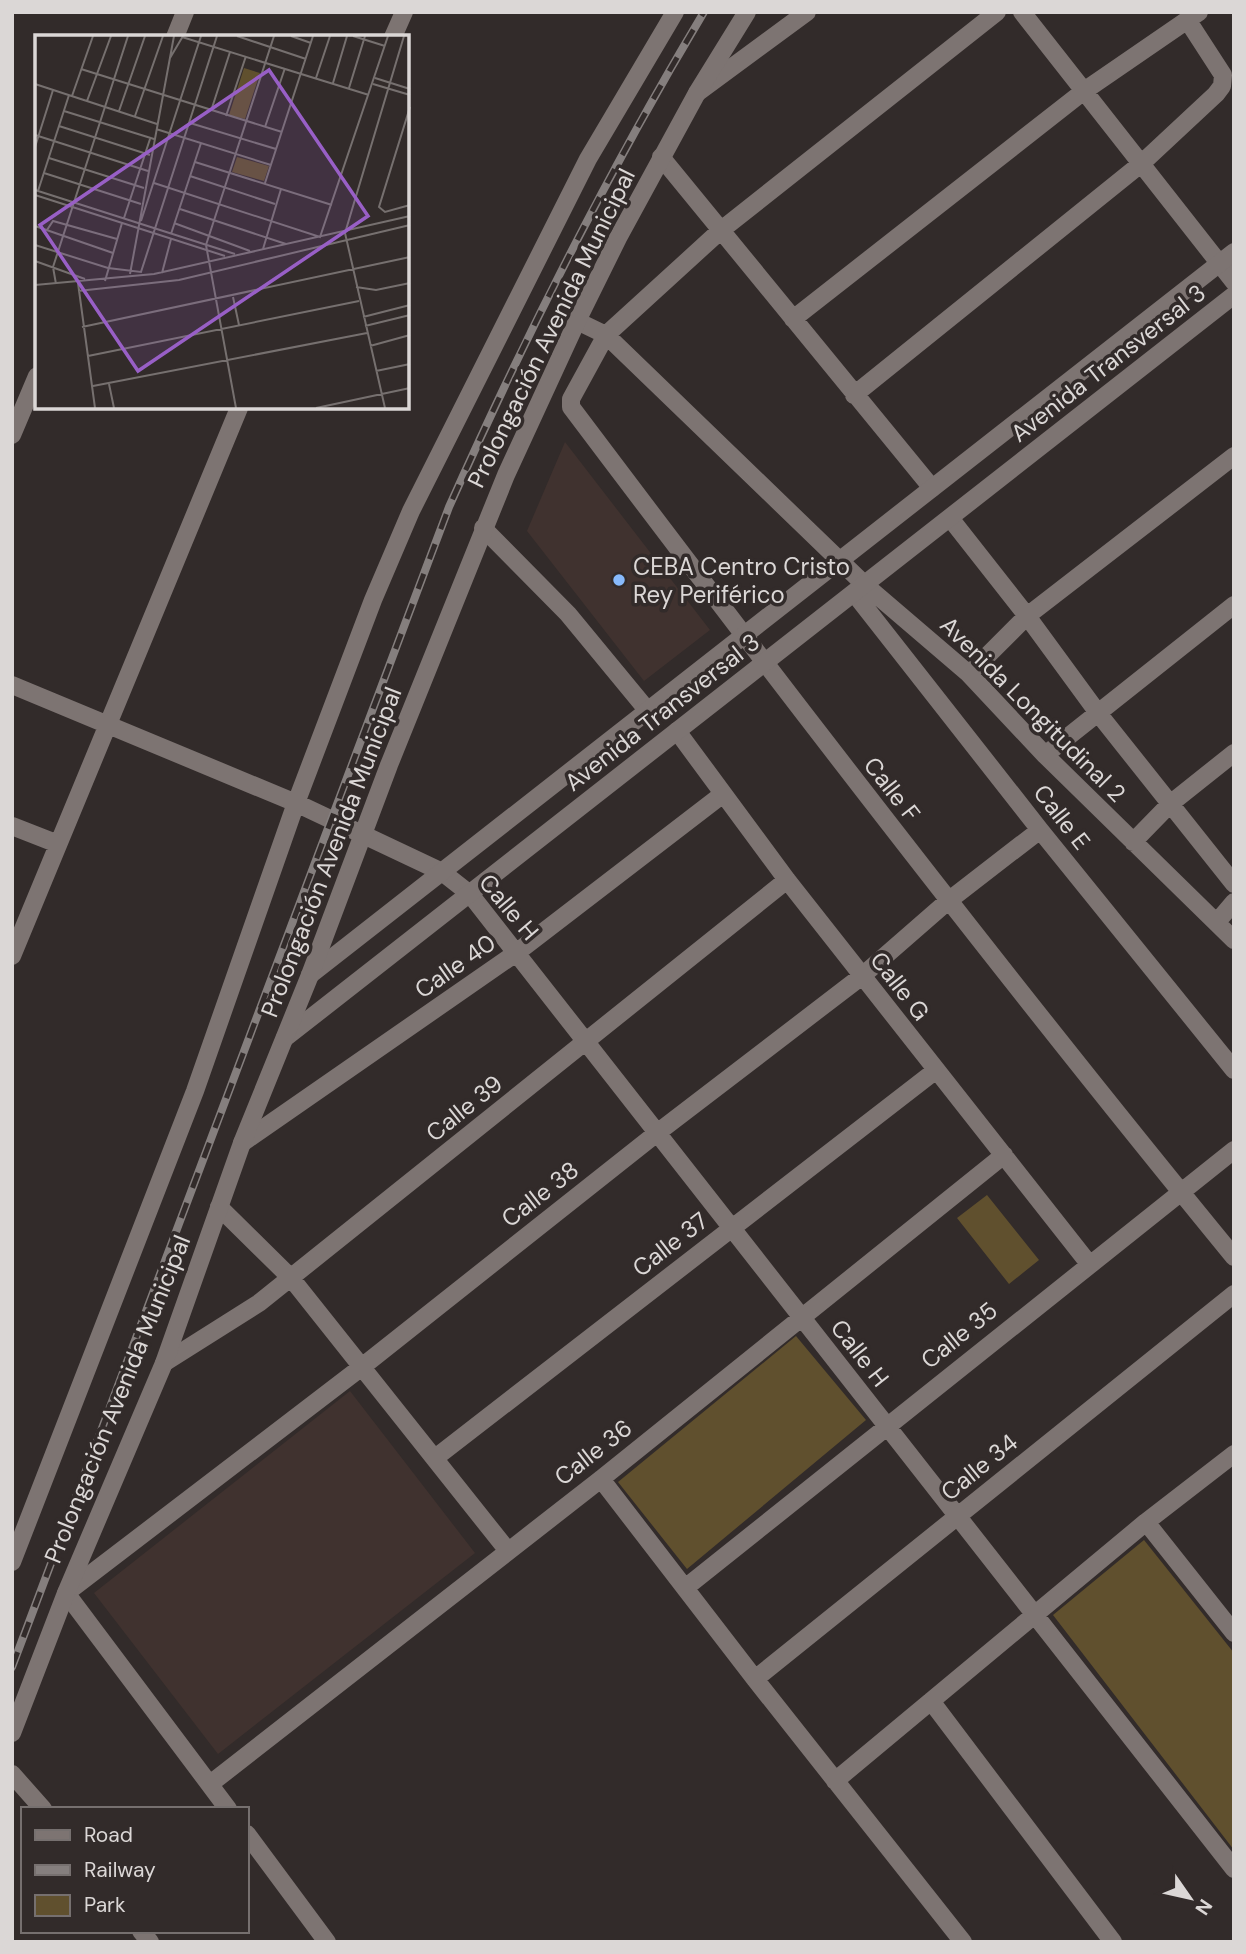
<svg xmlns="http://www.w3.org/2000/svg" width="1246" height="1954" viewBox="0 0 1246 1954" font-family="'DM Sans',sans-serif">
  <rect width="100%" height="100%" fill="#322b2a"/>
  <path fill="#40322f" d="M565,442l145,188 -66,51 -117,-150z
    M350,1391l125,162 -257,201 -124,-161z"/>
  <path fill="#60502e" d="M987,1195l52,65 -30,24 -52,-66z
    M796,1336l70,84 -179,149 -69,-87z
    M1144,1540l90,113v197l-181,-235z"/>
  <g fill="none" stroke-linecap="round" stroke-linejoin="round">
    <path stroke="#7d7472" stroke-width="18" d="M997,12l-277,219 -114,104 -35,64v8c216,287 435,572 663,850
      M1022,12l212,270
      M175,37l10,-25
      M393,37l11,-25
      M697,93l110,-81
      M661,157l271,331
      M793,319l291,-228 115,-79
      M577,321l29,14 259,250 104,89 76,81 189,185
      M854,395l288,-232 74,-69 6,-8 1,-11 -35,-54
      M12,435l25,-59
      M950,518l77,98 71,97 136,171
      M483,528l85,86 80,97
      M854,593l186,237 194,240
      M969,674l58,-58 207,-160
      M12,685l284,118 146,69 28,22 764,975
      M677,731l110,149 303,385
      M1045,755l189,-150
      M12,826l46,18
      M1133,842l37,-38 64,-51
      M1217,922l17,-20
      M12,956l227,-548
      M242,1143l274,-190 207,-159
      M219,1207l72,71 217,273
      M164,1363l95,-60 528,-423
      M435,1458l500,-387
      M601,1479l154,200 208,263
      M1146,1522l88,111
      M12,1562l183,-471 101,-288 77,-203 38,-89 177,-352 87,-147
      M685,1588c182,-147 365,-293 549,-438
      M755,1679l479,-385
      M931,1701l182,241
      M12,1774l31,35
      M835,1781l311,-259 88,-68
      M210,1784l391,-305 403,-324
      M228,1809l-162,-216 297,-227 294,-233 205,-157 86,-75 92,-71
      M247,1834l80,108
      M141,1931l9,11"/>
    <path stroke="#7d7472" stroke-width="18" d="M310,975l924,-723
      M285,1038l949,-743"/>
    <path stroke="#7d7472" stroke-width="18" d="M12,1733l54,-140 98,-230 78,-220 68,-168 79,-210 117,-290 71,-154 41,-83 79,-145 50,-81"/>
    <g stroke="#857f7e" stroke-width="8">
      <path id="rail" d="M12,1667l437,-1160c76,-170 159,-335 255,-495"/>
    </g>
    <use href="#rail" stroke="#322b2a" stroke-width="5" stroke-dasharray="16" stroke-linecap="butt"/>
  </g>
  <circle fill="#88bafc" stroke="#322b2a" stroke-width="2.5" cx="619" cy="580" r="7"/>
  <g text-anchor="middle" dominant-baseline="central" stroke-width="7" stroke-linejoin="round" paint-order="stroke">
    <g font-size="24" fill="#dbd7d6" stroke="#322b2a">
      <text transform="translate(551 328) rotate(-64)">Prolongación Avenida Municipal</text>
      <text transform="translate(1108 363) rotate(-38)">Avenida Transversal 3</text>
      <text transform="translate(1033 709) rotate(45)">Avenida Longitudinal 2</text>
      <text transform="translate(662 712) rotate(-38)">Avenida Transversal 3</text>
      <text transform="translate(892 789) rotate(52)">Calle F</text>
      <text transform="translate(1062 817) rotate(52)">Calle E</text>
      <text transform="translate(331 852) rotate(-69)">Prolongación Avenida Municipal</text>
      <text transform="translate(509 907) rotate(50)">Calle H</text>
      <text transform="translate(455 966) rotate(-35)">Calle 40</text>
      <text transform="translate(900 986) rotate(52)">Calle G</text>
      <text transform="translate(464 1108) rotate(-39)">Calle 39</text>
      <text transform="translate(540 1194) rotate(-38)">Calle 38</text>
      <text transform="translate(670 1244) rotate(-38)">Calle 37</text>
      <text transform="translate(959 1335) rotate(-39)">Calle 35</text>
      <text transform="translate(860 1353) rotate(52)">Calle H</text>
      <text transform="translate(117 1399) rotate(-68)">Prolongación Avenida Municipal</text>
      <text transform="translate(593 1452) rotate(-38)">Calle 36</text>
      <text transform="translate(979 1467) rotate(-39)">Calle 34</text>
    </g>
    <g font-size="24" fill="#dbd7d6" stroke="#322b2a" text-anchor="start">
      <text x="633" y="566">CEBA Centro Cristo<tspan x="633" dy="28">Rey Periférico</tspan></text>
    </g>
  </g>
  <g transform="translate(35 35)">
    <rect width="374" height="374" fill="#322b2a"/>
    <path d="M209,33l16,5 -15,46 -16,-4zM202,122l32,9 -5,15 -32,-9z" fill="#60502e"/>
    <path fill="none" stroke="#76706f" stroke-width="2" d="M202,1l69,23M256,1l20,7M318,1l32,10M147,2l187,58M135,23l13,-22M46,34l201,63M281,43l14,-42M340,43l35,11M298,48l14,-47M0,49l122,40M338,49l37,11M314,53l16,-52M37,61l21,-60M52,66l24,-65M375,72l-31,100 6,5 25,-7M29,76l90,28M84,76l26,-75M176,76l19,-59M100,81l28,-80M191,81l20,-60M155,88l86,26M24,91l91,29M230,92l20,-59M121,94l115,36M0,100l113,36M0,112l18,-57M14,123l95,30M160,127l137,43M9,138l97,31M155,141l85,28M119,148l166,54 68,-201M230,148l48,-147M0,155l200,64M3,156l31,-96M0,160l190,61M145,174l106,35M89,183l26,-79M106,186l60,-185M139,188l76,28M0,191l78,27M12,195l6,-9 64,18M136,199l30,-91M0,210l73,23 33,4 76,-236M228,214l18,-60M0,226l50,18M127,238l9,-34M95,239l44,-238M70,246l17,-58M43,248l17,125M21,249l-3,-17 75,-231M0,250l119,-11 256,-58M321,252l20,3 34,-7M43,256l101,-11 231,-55M198,262l6,28M328,282l47,-12M330,291l45,-11M47,292l328,-70M335,311l40,-11M53,321l271,-55M341,336l34,-7M74,349l5,24M58,351l274,-53M201,373l-30,-163 68,-209M281,373l94,-20M350,373l-40,-175 59,-197"/>
    <path fill="#985fc6" fill-opacity="0.15" stroke="#985fc6" stroke-width="3.5" d="M234,35l99,146 -230,155 -98,-146z"/>
    <rect width="374" height="374" fill="none" stroke="#dbd7d6" stroke-width="3.5"/>
  </g>
  <rect width="1246" height="1954" fill="none" stroke="#dbd7d6" stroke-width="28"/>
  <rect x="21" y="1807" width="228" height="126" fill="#322b2a" stroke="#76706f" stroke-width="2"/>
  <rect x="35" y="1830" width="35" height="10" fill="#7d7472" stroke="#76706f" stroke-width="2"/>
  <text x="84" y="1842" font-size="21" fill="#dbd7d6">Road</text>
  <rect x="35" y="1865" width="35" height="10" fill="#857f7e" stroke="#76706f" stroke-width="2"/>
  <text x="84" y="1877" font-size="21" fill="#dbd7d6">Railway</text>
  <rect x="35" y="1895" width="35" height="21" fill="#60502e" stroke="#76706f" stroke-width="2"/>
  <text x="84" y="1912" font-size="21" fill="#dbd7d6">Park</text>
  <g transform="translate(1190 1898) rotate(124)" stroke="#322b2a" stroke-width="5" paint-order="stroke">
  <path d="M0-5L12 26L0 18L-12 26Z" fill="#dbd7d6"/>
  <text y="-10" font-size="19" font-weight="bold" text-anchor="middle" fill="#dbd7d6">N</text>
  </g>
</svg>
